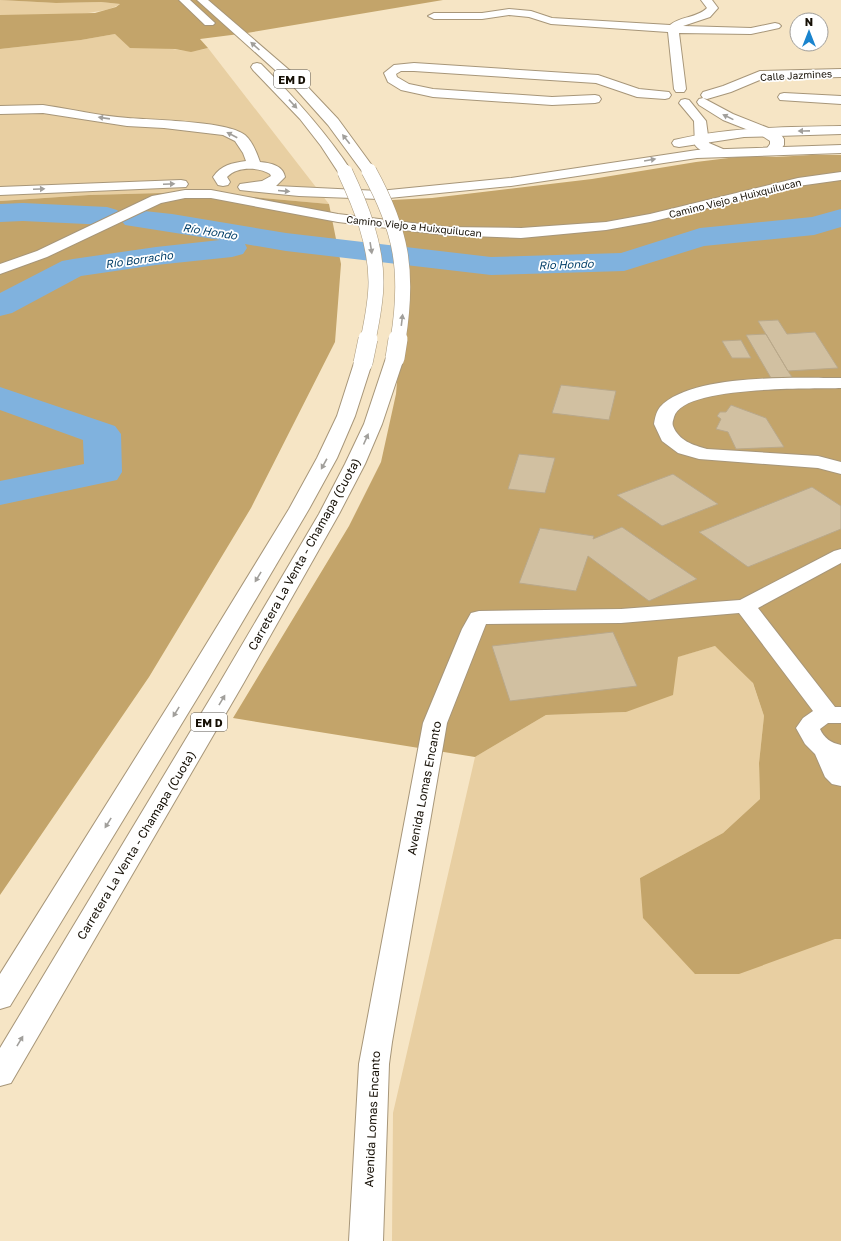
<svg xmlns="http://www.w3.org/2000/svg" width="841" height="1241" viewBox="0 0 841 1241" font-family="'Golos Text',sans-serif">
  <rect width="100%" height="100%" fill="#f6e5c5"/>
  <path fill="#e8cfa2" d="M0,0l56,3 45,-1 19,2c-20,14 -91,11 -118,11h-2z
    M115,34c25,7 68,23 93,14l121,156 -132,-12 -108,3 -89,6v-152l81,-9z
    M715,646l34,26 15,44 -5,47 1,36 -37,34 -83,45 195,61h6v302h-449l1,-128 82,-356 71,-42 80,-3 51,-55z"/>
  <path fill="#c3a46a" d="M0,0h443l-196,33 -47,6 8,9 -17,4 -16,-3 -45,-1 -15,-14 -34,6 -81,9v-34l95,-2 21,-6 4,-3 -19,-2 -45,1z
    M811,155h30v784h-6l-96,35h-44l-52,-56 -3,-40 83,-45 37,-34 -1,-36 5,-47 -11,-33 -38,-37 -37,11 -5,38 -47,17 -80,3 -71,42 -242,-39 116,-192 32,-64 15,-68 11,-127 -17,-53 2,-14 40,-2 160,-19 104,-17 49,-6 31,1z
    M197,192l132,12 12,60 -6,78 -84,166 -102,169 -149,218v-694l89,-6z"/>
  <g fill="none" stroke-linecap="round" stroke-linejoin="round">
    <path fill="#80b2de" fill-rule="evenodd" d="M23,203l84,4 10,3 5,6 -5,6 -10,3 -84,-4 -23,1v-18z
      M841,209v18l-27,8 -110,11 -80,25 -133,4 -205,-24 -41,-7 2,4 -4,6 -11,3 -76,8 -75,11 -69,37 -12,3v-23l62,-32 11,-2 83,-12 64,-7 -95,-15 -5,-6 5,-6 10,-3 37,4 114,19 205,24 130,-4 79,-25 112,-11z
      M0,387l115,39 6,8 1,38 -5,8 -117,25v-24l84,-17 -1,-24 -83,-30z"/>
  </g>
  <path fill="#d1c0a1" stroke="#b9a88a" d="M778,320l9,14 28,-2 23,36 -50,3 -30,-50z
    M766,334l22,37 4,6 -21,1 -25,-43z
    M741,340l10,18h-19l-10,-17z
    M561,385l55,6 -7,29 -57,-7z
    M731,405l35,13 18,29 -48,2 -8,-17 -12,-3 5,-10 -4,-3 3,-4h6z
    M519,454l36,4 -10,35 -37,-4z
    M673,474l45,30 -56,22 -45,-31z
    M812,487l29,19v23l-93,38 -49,-35z
    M622,527l75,52 -48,22 -61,-45 -12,35 -57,-8 21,-55 54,8 -1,3z
    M613,632l24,54 -127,15 -18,-55z"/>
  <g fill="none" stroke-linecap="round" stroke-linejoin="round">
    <g stroke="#a79679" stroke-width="2">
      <path id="minor" d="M701,0h11l6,8 -8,9 -27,9 68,2 24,-5 4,1 2,2 -2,2 -28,6 -72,-1 7,56 -2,3h-8l-2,-3 -6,-57 -117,-8 -22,-7 -20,-2 -27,4h-48l-6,-3 6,-3h48l27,-4 22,2 21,7 118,7c11,-9 27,-7 37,-17z
        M414,63l184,12 41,14 30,3 2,3 -2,3 -4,1 -28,-2 -41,-14 -182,-12h-13l-5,3 1,3 12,7 24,5 119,8 43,-2 4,1 2,3 -2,3 -4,1 -43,2 -119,-8 -32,-7 -13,-8 -4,-9 10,-8z
        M841,69v8l-79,2 -31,13 -24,7 -4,-1 -2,-3 2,-3 20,-6 37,-15z
        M784,93l57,3v8l-61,-4 -2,-3 2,-3z
        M703,98l30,16 38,15 11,7 2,3v6l-7,9h-10l-2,-3 5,-7v-3l-9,-6 -38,-15 -24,-15 -2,-3 2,-3z
        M685,99l4,1 17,21 3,22 14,6 2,3 -2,3c-8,2 -23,-3 -28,-10l-1,-24 -15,-18 2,-3z
        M841,378v10c-28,1 -159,-3 -167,29 -1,4 -2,6 -1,9 6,15 20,19 34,23l111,7 23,6v12l-23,-6 -119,-9 -21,-6 -16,-12 -8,-17c1,-6 2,-12 6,-17 32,-34 136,-29 181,-29z
        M841,549v14l-83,45 77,99h6v16h-13l-8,6c4,9 11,14 21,16v41l-9,-2 -7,-7 -10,-23 -10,-10 -9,-16 7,-10 10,-7 -74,-98 -118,10 -135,1 -39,99 -55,319 -3,22 -6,177h-34l10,-177 64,-341 39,-94 9,-16 8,-2 142,-2 119,-9 94,-49z"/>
    </g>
    <g stroke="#a79679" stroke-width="2">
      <path id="secondary" d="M43,105c28,4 56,11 85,13 24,2 100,3 117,17 7,6 12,18 15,27 10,1 23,3 25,15l-9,9 103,5 132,-13 186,-28 144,-5v8l-144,5 -186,28 -132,13 -80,-3 -59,-6 -2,-3 2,-3 22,-3 9,-5 -1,-2c-11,-7 -33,-8 -43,3l3,5 -2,3 -5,1 -5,-1 -5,-8c8,-12 19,-14 33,-16l-3,-8 -8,-12 -12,-6 -59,-7 -37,-2 -84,-13 -43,1v-8z
        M841,126v8l-97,3 -65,10 -5,-1 -2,-3 2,-3c55,-13 111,-13 167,-14z
        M841,172v8l-43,6 -148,36 -44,8 -85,8 -76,-3 -107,-13 -127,-24h-26l-24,5 -114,54 -47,17v-10l37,-13 115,-55 33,-6h26l127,24 107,13 76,1 85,-6 44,-8 148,-36z
        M181,180l5,1 2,3 -2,3 -186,8v-8z"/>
    </g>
    <g stroke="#a79679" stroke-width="2">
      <path id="motorway" d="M179,0h11l25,23 -2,2h-8z
        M197,0h11l94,81 36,38 38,52 -2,3 -5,1 -5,-1 -36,-49 -34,-38z
        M257,63l4,1c34,34 65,68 91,108l-2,3 -5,1 -5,-1 -19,-29 -21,-27 -47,-49 -2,-3 2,-3z
        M395,353l6,1 3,4 -22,66 -17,40 -26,50 -96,170 -232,399 -11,3v-38l219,-364 100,-170 26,-50 19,-40 22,-66 3,-4z
        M363,358l6,1 3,4 -17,53 -18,42 -28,51 -105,178 -194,319 -10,3v-35l180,-287 109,-178 28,-51 20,-42 17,-53 3,-4z"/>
    </g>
    <use href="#minor" fill="#fff" fill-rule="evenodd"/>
    <use href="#secondary" fill="#fff" fill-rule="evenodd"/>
    <use href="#motorway" fill="#fff" fill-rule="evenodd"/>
    <g stroke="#a79679" stroke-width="16" stroke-linecap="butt">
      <path id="motorway-bridge-far1" d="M369,171c33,60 40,101 29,169
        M345,172c16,34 31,72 31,110 0,19 -4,39 -8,58"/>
    </g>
    <g stroke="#a79679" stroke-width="20" stroke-linecap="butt">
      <path id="motorway-bridge" d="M395,358l3,-19
        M363,363l5,-24"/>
    </g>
    <use href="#motorway-bridge-far1" stroke="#fff" stroke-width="15"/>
    <use href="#motorway-bridge" stroke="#fff" stroke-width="19"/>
  </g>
  <defs><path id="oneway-solid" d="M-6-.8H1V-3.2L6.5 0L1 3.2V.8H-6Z"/></defs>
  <g fill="#a19f9b">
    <use href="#oneway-solid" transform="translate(255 46) rotate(-138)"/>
    <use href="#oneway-solid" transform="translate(293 104) rotate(47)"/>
    <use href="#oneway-solid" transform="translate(728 117) rotate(-154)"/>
    <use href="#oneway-solid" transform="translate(104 118) rotate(-172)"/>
    <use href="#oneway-solid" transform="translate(804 131) rotate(179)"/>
    <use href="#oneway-solid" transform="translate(232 135) rotate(-152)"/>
    <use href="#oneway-solid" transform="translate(346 139) rotate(-128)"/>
    <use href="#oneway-solid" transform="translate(650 160) rotate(-10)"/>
    <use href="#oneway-solid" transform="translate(169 184) rotate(-2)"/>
    <use href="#oneway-solid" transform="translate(39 189) rotate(-2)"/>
    <use href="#oneway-solid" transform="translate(284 191) rotate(5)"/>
    <use href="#oneway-solid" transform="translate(371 248) rotate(81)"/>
    <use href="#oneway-solid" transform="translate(402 320) rotate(-83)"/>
    <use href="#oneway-solid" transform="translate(366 439) rotate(-66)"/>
    <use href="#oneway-solid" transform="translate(324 464) rotate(119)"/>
    <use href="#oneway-solid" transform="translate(258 577) rotate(121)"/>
    <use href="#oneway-solid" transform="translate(222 700) rotate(-59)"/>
    <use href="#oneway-solid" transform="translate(176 712) rotate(122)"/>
    <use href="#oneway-solid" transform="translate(108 823) rotate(122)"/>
    <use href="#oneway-solid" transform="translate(20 1041) rotate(-59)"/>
  </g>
  <g text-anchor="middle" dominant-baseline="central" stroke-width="3.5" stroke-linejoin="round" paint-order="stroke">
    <g font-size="10" fill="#150f05" stroke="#fff">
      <text transform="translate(796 75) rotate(-3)">Calle Jazmines</text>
      <text transform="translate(735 198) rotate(-14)">Camino Viejo a Huixquilucan</text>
      <text transform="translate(414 226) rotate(6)">Camino Viejo a Huixquilucan</text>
    </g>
    <g fill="#fff" stroke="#5b5750" stroke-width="1">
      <rect x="274" y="70" width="36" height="18" rx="3"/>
      <rect x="191" y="713" width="36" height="18" rx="3"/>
    </g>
    <g font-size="11" font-weight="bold" fill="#150f05">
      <text x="292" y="79">EM D</text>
      <text x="209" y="722">EM D</text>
    </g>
    <g font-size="11" font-style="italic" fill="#003e68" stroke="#fff">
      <text transform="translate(210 231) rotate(9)">Río Hondo</text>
      <text transform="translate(139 259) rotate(-8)">Río Borracho</text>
      <text transform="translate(566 264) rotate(-2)">Rio Hondo</text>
    </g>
    <g font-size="12" fill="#150f05" stroke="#fff">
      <text transform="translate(304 554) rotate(-61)">Carretera La Venta - Chamapa (Cuota)</text>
      <text transform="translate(424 788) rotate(-79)">Avenida Lomas Encanto</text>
      <text transform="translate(136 845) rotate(-59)">Carretera La Venta - Chamapa (Cuota)</text>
      <text transform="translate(372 1119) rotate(-87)">Avenida Lomas Encanto</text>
    </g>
  </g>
  <g transform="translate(809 32)"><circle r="19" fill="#ffffff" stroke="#a19f9b"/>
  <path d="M0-3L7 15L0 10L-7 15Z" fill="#1a84ce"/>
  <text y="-6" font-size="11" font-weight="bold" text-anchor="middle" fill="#150f05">N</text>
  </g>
</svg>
